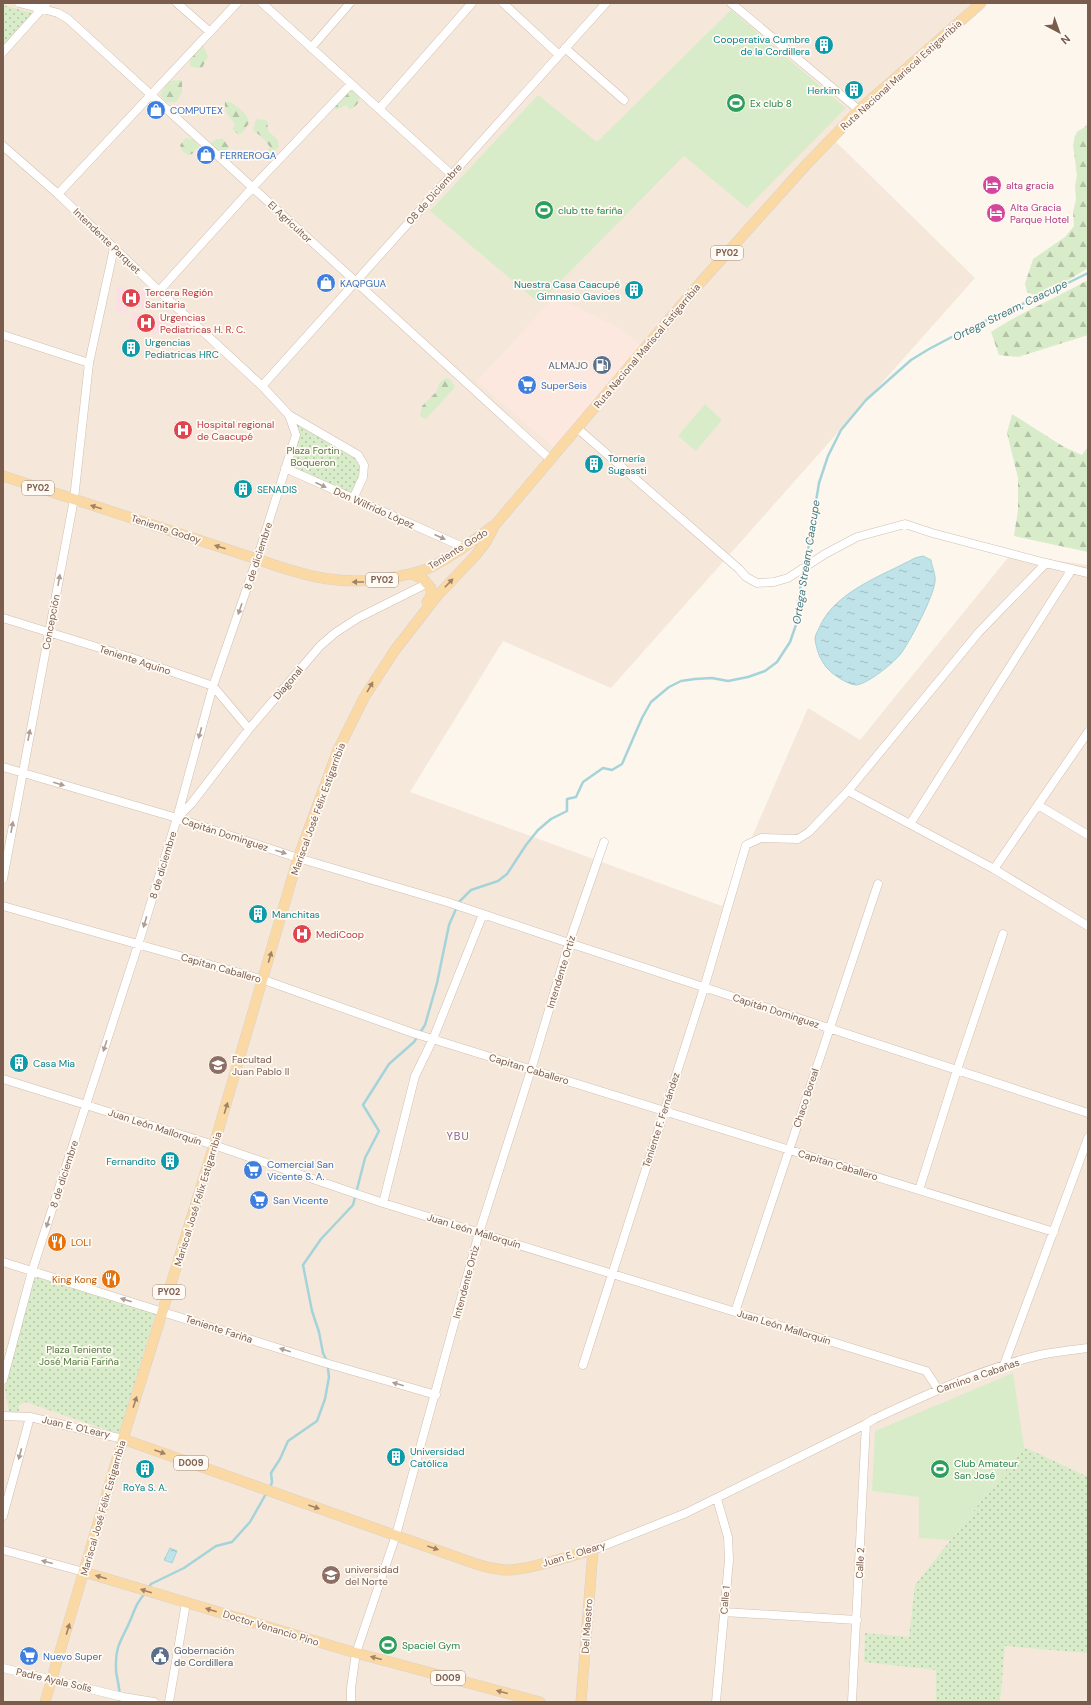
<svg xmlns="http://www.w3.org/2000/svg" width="1091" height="1705" viewBox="0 0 1091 1705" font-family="'DM Sans',sans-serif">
  <defs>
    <pattern id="green-dots" width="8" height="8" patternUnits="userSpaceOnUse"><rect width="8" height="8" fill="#d8ecc9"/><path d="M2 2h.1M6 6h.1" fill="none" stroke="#b4c2a5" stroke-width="1.8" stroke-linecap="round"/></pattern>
    <pattern id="forest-firs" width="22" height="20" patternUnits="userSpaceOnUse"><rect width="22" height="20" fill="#d8ecc9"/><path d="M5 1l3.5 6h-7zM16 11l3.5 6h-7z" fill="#b4c2a5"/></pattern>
    <pattern id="water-ripples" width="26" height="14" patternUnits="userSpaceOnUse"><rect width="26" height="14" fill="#bfe3e8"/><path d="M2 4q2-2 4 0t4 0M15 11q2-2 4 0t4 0" fill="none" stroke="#a0bbbe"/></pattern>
  </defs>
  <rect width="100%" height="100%" fill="#fdf6ec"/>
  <path fill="#f5e8da" d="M3,3h973l-148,131 147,144 -364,410 -108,-47 -93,151 312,114 86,-198 52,32 151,-186 77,11v1137h-1085z"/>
  <path fill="#fde8e0" d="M555,297l66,32 21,18 -88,101 -77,-67z"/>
  <path fill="#fbdfe3" d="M117,286l29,5 -2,17 -15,-3 -1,9 -12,-3z
    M178,309l10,14 -11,14 -10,-16z
    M133,312l30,6 -3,16 -31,-5z"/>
  <path fill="url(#green-dots)" d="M3,5l29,8 -29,34z
    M289,415l69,40 6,10 -11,34 -68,-31 11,-33z
    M34,1277l122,35 -37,122 -93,-32 -7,3v10l-10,-2 -4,-25z
    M1024,1447l64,30v176l-83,-7 -5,56h-64v-32l-72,-8 1,-29 44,4 6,-52z"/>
  <path fill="url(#forest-firs)" d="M203,46l5,10 -6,12 -11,-1 -2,-8 6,-7z
    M182,80v13l-6,9h-10l-6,-7 9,-14z
    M353,89l7,6c0,8 -4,11 -10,15l-4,-5 -10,5 -2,-4 17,-16z
    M225,102h6c8,7 16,10 18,21l-7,10 -4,1 -6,-5 3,-5c-6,-8 -11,-11 -10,-22z
    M256,119l11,1 1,11 9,8 2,7 -11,12h-3l-2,-2 7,-9 -8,-10 -9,-7z
    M1088,120v148l-39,24 -12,4 -10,-4 -2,-8 8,-25 32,-22 9,-11 -1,-14 3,-13 -1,-13 2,-10 -4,-31 2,-9 2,-4 9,-6z
    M186,138l8,2 5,6 -7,8 -4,1 -6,-4 -2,-6z
    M216,139h7l6,8 -5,7 -5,1 -10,-10z
    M1088,280v55l-70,22 -19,-2 -8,-23c30,-20 65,-34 97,-52z
    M446,378l4,1 5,8 -27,30 -3,2 -5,-3 2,-10 14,-14 4,-10z
    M1012,414l52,33 18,8 6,-8v105l-74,-16 4,-26v-32l-11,-45z"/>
  <path fill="#d8ecc9" d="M731,10l115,98 -99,100 -63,-52 -145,147 -109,-92 108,-116 59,47z
    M705,404l17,16 -26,31 -18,-15z
    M1013,1373l11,74 -74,93 -31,-2v-41l-47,-6 3,-60z"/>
  <path fill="url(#water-ripples)" stroke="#a5d3da" d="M923,556l8,4c1,7 5,15 4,21 -1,15 -24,58 -33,71 -7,10 -34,32 -46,33 -8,0 -28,-13 -32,-21 -5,-7 -8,-17 -9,-25 0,-4 3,-8 4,-11 16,-37 63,-52 96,-70z
    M170,1548l7,3 -5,12 -8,-3z"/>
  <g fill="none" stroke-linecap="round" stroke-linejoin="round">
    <path stroke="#a5d3da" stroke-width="2.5" d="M806,563l13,-80 9,-27 13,-26 25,-30 45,-40 18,-11 36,-19 93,-42 30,-15
      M270,1488l2,-6 -1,-9 9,-14 8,-18 29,-20 8,-22 4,-22 -2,-16 -4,-8 -4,-21 -7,-21 -9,-46 18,-26 32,-34 12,-47 14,-27 -16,-26 26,-41 25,-22 11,-17 12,-42 12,-58 10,-23 12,-12 27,-9 9,-7 19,-29 12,-15 13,-11 16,-8v-12l9,-2 7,-15 20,-14 9,2 10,-6 20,-46 9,-16 18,-15 12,-6 14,-2 17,-1 16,3 20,-4 17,-6 12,-9 13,-20 7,-20 1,-22 6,-30
      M148,1589l3,-5 33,-16 32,-22 16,-4 18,-20 17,-30
      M119,1702c3,-12 -3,-22 -3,-34 -1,-23 6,-28 14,-47 5,-12 6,-17 15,-28"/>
    <g stroke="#d1beb0" stroke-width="9">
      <path id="minor" d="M19,3l39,10 10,6 483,441
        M177,3l33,29
        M262,3l190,172
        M503,3l56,52
        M731,3l128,107
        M311,48l39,-45
        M565,48l59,52
        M3,52l44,-49
        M379,109l93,-106
        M3,146l55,48 101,97 103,95 27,29 7,20 -39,124 -44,127 -36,132 -39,127 -106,326 -29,109
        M58,194l179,-191
        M159,291l93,-103 99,-104
        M3,335l86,28
        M262,386l344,-383
        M289,415l69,40 6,10 -1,12 -10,22
        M577,428l162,141 7,8 11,6 17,-1 14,-4 37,-24 32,-17 48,-13 27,9 114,30
        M285,468l178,79
        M3,618l129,40 81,28 36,43
        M3,767l174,51 121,40 149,44 122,41 519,170
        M848,791l146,78 94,57
        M1038,805l50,30
        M178,817l13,-13 58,-75 71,-83 15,-13 23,-15 70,-35
        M910,824l162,-255
        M994,869l94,-137
        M3,879l71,-380 15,-136 25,-115
        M3,906l261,74 149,53 641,199
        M3,1079l211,66 169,58 543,168 12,18
        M919,1190l38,-120 46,-136
        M383,1203l32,-127 18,-37 50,-125
        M3,1262l319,100 114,33
        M735,1312l143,-428
        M583,1365l121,-377 42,-143 15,-7 37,1 11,-7 39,-41 131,-159 67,-69 42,10
        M1004,1365l84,-227
        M3,1416l27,1 93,22
        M3,1516l27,-99
        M3,1550l81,22
        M593,1550l93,-37 180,-89 8,-5c54,-25 107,-50 166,-64 15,-3 32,-5 48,-7
        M724,1612l133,8
        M3,1668l120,29 31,5
        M169,1702l17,-99
        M351,1702v-14l5,-35 40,-118 83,-302 52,-163 38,-127 35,-101
        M716,1702l13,-142 -1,-23 -11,-38
        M852,1702l14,-278"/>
    </g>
    <g stroke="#dad1cd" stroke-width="11">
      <path id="major" d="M3,476l254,83c49,18 90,29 143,17 10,-2 20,-4 29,-8 23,-11 44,-27 64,-42
        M412,574l11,5 8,9v8l-4,6
        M123,1439l353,125c9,3 18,5 28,6 22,1 65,-14 89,-20l-12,152
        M84,1572l272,81 184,49
        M45,1702l78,-263 91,-294 84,-287 40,-108 27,-54 30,-46 42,-54 38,-40 11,-14 9,-17 205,-242 106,-118 53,-55 122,-107"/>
    </g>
    <use href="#minor" stroke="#fff" stroke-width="8"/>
    <use href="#major" stroke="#fbd9a5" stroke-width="10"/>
  </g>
  <defs><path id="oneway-solid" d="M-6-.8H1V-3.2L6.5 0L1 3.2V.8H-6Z"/></defs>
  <g fill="#af9d94">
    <use href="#oneway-solid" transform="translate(321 485) rotate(24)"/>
    <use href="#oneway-solid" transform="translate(440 537) rotate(24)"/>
    <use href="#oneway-solid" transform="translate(59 580) rotate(-80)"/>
    <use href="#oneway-solid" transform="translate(240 609) rotate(109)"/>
    <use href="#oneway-solid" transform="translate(200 733) rotate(105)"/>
    <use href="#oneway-solid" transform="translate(29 735) rotate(-79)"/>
    <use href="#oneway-solid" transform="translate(59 784) rotate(16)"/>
    <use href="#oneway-solid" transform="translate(12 827) rotate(-80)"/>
    <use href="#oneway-solid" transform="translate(281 852) rotate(18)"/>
    <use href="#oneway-solid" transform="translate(145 922) rotate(107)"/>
    <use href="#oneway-solid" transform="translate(105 1046) rotate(108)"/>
    <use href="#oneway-solid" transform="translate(48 1222) rotate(108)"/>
    <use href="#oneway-solid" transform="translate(126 1300) rotate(-163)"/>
    <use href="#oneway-solid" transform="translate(285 1350) rotate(-162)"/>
    <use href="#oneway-solid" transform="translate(398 1384) rotate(-164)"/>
    <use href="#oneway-solid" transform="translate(20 1454) rotate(105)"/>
    <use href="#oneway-solid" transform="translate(47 1562) rotate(-165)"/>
  </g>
  <g fill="#a18267">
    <use href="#oneway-solid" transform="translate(96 507) rotate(-162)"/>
    <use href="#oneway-solid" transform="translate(220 547) rotate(-162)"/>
    <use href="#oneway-solid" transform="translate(358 582) rotate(-180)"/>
    <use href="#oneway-solid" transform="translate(449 583) rotate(-46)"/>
    <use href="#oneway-solid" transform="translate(370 687) rotate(-60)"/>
    <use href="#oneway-solid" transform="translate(270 957) rotate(-74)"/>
    <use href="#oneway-solid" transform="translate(226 1108) rotate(-73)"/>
    <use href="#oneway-solid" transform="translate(135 1402) rotate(-72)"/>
    <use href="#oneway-solid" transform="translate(160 1452) rotate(20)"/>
    <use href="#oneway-solid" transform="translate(314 1507) rotate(19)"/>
    <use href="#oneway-solid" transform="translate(433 1548) rotate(19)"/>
    <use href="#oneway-solid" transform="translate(101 1577) rotate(-164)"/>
    <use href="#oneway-solid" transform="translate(146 1591) rotate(-163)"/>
    <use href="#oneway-solid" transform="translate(211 1610) rotate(-163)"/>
    <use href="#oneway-solid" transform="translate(68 1629) rotate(-73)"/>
    <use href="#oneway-solid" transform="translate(376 1658) rotate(-165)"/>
    <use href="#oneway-solid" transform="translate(502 1692) rotate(-165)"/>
  </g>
  <defs>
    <g id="building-disc" transform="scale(1)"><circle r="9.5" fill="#0f9aa8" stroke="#fffaf3"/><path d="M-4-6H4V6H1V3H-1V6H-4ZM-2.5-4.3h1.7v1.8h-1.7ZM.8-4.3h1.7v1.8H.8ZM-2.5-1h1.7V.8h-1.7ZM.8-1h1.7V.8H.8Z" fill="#fff"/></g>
    <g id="stadium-disc" transform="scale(1)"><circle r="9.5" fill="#2e9e5b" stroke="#fffaf3"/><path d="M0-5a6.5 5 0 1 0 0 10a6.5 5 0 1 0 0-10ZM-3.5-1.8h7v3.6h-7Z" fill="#fff"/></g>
    <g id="shop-disc" transform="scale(1)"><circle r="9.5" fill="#3f7fe0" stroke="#fffaf3"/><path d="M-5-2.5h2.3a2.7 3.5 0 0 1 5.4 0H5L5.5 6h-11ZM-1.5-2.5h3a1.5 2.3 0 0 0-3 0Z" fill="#fff"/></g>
    <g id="hotel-disc" transform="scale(1)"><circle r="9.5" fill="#d1479c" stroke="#fffaf3"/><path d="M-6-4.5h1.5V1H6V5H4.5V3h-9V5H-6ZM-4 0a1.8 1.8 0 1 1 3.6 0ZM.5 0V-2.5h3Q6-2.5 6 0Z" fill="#fff"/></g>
    <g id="hospital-disc" transform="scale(1)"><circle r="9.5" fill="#e0444e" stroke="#fffaf3"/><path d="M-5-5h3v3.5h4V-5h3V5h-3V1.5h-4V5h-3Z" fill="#fff"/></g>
    <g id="fuel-disc" transform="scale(1)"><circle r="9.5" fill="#5c6f8a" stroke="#fffaf3"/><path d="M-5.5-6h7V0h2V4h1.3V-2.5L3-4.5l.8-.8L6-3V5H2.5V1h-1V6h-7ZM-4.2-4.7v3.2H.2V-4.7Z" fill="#fff"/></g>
    <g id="supermarket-disc" transform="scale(1)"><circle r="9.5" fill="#3f7fe0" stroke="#fffaf3"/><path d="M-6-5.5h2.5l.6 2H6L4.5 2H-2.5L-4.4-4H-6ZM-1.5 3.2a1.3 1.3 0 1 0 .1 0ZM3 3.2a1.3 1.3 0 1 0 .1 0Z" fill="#fff"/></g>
    <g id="university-disc" transform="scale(1)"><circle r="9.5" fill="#8d6e63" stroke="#fffaf3"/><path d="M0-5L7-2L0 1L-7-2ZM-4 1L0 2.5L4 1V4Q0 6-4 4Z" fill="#fff"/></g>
    <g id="restaurant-disc" transform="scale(1)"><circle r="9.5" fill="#e8710a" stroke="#fffaf3"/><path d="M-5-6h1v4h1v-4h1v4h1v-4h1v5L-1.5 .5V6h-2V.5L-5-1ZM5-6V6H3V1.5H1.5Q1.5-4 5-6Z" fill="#fff"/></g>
    <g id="civic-disc" transform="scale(1)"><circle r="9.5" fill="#5c6f8a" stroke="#fffaf3"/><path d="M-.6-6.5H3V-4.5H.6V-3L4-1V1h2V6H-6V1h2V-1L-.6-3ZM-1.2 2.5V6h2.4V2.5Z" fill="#fff"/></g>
  </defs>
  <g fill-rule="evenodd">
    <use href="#building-disc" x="824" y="45"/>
    <use href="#building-disc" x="854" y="90"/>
    <use href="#stadium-disc" x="736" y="103"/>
    <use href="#shop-disc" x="156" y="110"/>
    <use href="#shop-disc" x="206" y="155"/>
    <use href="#hotel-disc" x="992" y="185"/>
    <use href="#stadium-disc" x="544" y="210"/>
    <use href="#hotel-disc" x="996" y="213"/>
    <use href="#shop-disc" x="326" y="283"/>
    <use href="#building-disc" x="634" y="290"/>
    <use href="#hospital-disc" x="131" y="298"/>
    <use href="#hospital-disc" x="146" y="323"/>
    <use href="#building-disc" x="131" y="348"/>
    <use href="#fuel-disc" x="602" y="365"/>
    <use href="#supermarket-disc" x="527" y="385"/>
    <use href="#hospital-disc" x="183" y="430"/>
    <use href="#building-disc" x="594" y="464"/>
    <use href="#building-disc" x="243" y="489"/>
    <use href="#building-disc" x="258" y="914"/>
    <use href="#hospital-disc" x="302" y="934"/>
    <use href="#building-disc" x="19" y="1063"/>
    <use href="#university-disc" x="218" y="1065"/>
    <use href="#building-disc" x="170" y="1161"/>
    <use href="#supermarket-disc" x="253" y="1170"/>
    <use href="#supermarket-disc" x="259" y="1200"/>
    <use href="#restaurant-disc" x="57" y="1242"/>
    <use href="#restaurant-disc" x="111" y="1279"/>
    <use href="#building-disc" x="396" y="1457"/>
    <use href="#building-disc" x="145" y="1469"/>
    <use href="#stadium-disc" x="940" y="1469"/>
    <use href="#university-disc" x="331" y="1575"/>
    <use href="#stadium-disc" x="388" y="1645"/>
    <use href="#supermarket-disc" x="29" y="1656"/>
    <use href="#civic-disc" x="160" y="1656"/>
  </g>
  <g text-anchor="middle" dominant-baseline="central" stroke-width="3.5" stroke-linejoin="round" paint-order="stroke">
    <g fill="#fffaf3" stroke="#a28b7f" stroke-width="1">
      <rect x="711" y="246" width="32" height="14" rx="3"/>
      <rect x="22" y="481" width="32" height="14" rx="3"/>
      <rect x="366" y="573" width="32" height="14" rx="3"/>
      <rect x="153" y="1285" width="32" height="14" rx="3"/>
      <rect x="174" y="1456" width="34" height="14" rx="3"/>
      <rect x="431" y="1671" width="34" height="14" rx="3"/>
    </g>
    <g font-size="9" font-weight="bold" fill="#7a5c4d">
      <text x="727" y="253">PY02</text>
      <text x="38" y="488">PY02</text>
      <text x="382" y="580">PY02</text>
      <text x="169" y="1292">PY02</text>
      <text x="191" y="1463">D009</text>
      <text x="448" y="1678">D009</text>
    </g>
    <g font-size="10" fill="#0d838f" stroke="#fffaf3" text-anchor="start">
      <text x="810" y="39" text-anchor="end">Cooperativa Cumbre<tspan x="810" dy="12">de la Cordillera</tspan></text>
      <text x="840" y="90" text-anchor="end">Herkim</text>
      <text x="620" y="284" text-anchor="end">Nuestra Casa Caacupé<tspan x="620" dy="12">Gimnasio Gavioes</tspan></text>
      <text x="145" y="342">Urgencias<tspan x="145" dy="12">Pediatricas HRC</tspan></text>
      <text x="608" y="458">Tornería<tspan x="608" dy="12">Sugassti</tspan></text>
      <text x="257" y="489">SENADIS</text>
      <text x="272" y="914">Manchitas</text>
      <text x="33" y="1063">Casa Mia</text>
      <text x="156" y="1161" text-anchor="end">Fernandito</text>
      <text x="410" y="1451">Universidad<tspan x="410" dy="12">Católica</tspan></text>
      <text x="145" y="1487" text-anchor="middle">RoYa S. A.</text>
    </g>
    <g font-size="10" fill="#7a5c4d" stroke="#fffaf3">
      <text transform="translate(901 75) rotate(-42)">Ruta Nacional Mariscal Estigarribia</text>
      <text transform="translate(434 194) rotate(-48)">08 de Diciembre</text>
      <text transform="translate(290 222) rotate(43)">El Agricultor</text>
      <text transform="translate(107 241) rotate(44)">Intendente Parquet</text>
      <text transform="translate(647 346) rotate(-50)">Ruta Nacional Mariscal Estigarribia</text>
      <text transform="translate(374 508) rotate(24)">Don Wilfrido López</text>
      <text transform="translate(166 529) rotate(18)">Teniente Godoy</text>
      <text transform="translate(458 549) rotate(-32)">Teniente Godo</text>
      <text transform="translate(258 556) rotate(-72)">8 de diciembre</text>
      <text transform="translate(51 622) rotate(-79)">Concepción</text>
      <text transform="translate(135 660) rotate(18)">Teniente Aquino</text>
      <text transform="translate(288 683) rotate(-50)">Diagonal</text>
      <text transform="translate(318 809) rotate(-70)">Mariscal José Félix Estigarribia</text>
      <text transform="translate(225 834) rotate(18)">Capitán Dominguez</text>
      <text transform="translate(163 865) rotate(-73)">8 de diciembre</text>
      <text transform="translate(221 968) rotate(16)">Capitan Caballero</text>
      <text transform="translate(561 972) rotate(-73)">Intendente Ortiz</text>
      <text transform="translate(776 1011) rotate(18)">Capitán Dominguez</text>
      <text transform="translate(529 1069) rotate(17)">Capitan Caballero</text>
      <text transform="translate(806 1098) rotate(-72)">Chaco Boreal</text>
      <text transform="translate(661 1120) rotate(-72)">Teniente F. Fernández</text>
      <text transform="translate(155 1127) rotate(18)">Juan León Mallorquín</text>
      <text transform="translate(838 1165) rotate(17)">Capitan Caballero</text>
      <text transform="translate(64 1174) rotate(-72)">8 de diciembre</text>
      <text transform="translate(198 1199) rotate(-73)">Mariscal José Félix Estigarribia</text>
      <text transform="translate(474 1231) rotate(17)">Juan León Mallorquín</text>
      <text transform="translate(466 1282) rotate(-75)">Intendente Ortiz</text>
      <text transform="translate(784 1327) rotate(17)">Juan León Mallorquín</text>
      <text transform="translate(219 1329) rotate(18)">Teniente Fariña</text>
      <text transform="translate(978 1376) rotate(-19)">Camino a Cabañas</text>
      <text transform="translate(76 1427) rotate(13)">Juan E. O'Leary</text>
      <text transform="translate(103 1508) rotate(-74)">Mariscal José Félix Estigarribia</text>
      <text transform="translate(574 1554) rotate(-17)">Juan E. Oleary</text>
      <text transform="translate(860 1563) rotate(-87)">Calle 2</text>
      <text transform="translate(725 1600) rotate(-85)">Calle 1</text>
      <text transform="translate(587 1626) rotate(-86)">Del Maestro</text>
      <text transform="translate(271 1628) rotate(17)">Doctor Venancio Pino</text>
      <text transform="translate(54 1680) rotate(13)">Padre Ayala Solís</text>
    </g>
    <g font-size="10" fill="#27864d" stroke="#fffaf3" text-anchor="start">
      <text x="750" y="103">Ex club 8</text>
      <text x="558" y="210">club tte fariña</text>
      <text x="954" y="1463">Club Amateur<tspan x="954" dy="12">San José</tspan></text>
      <text x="402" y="1645">Spaciel Gym</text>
    </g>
    <g font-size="10" fill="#366cbe" stroke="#fffaf3" text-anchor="start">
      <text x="170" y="110">COMPUTEX</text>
      <text x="220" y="155">FERREROGA</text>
      <text x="340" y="283">KAQPGUA</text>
      <text x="541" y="385">SuperSeis</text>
      <text x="267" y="1164">Comercial San<tspan x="267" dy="12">Vicente S. A.</tspan></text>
      <text x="273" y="1200">San Vicente</text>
      <text x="43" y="1656">Nuevo Super</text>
    </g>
    <g font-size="10" fill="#b23c85" stroke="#fffaf3" text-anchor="start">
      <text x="1006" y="185">alta gracia</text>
      <text x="1010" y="207">Alta Gracia<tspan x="1010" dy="12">Parque Hotel</tspan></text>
    </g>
    <g font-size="10" fill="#be3a42" stroke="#fffaf3" text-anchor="start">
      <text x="145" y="292">Tercera Región<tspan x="145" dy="12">Sanitaria</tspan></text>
      <text x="160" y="317">Urgencias<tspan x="160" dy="12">Pediatricas H. R. C.</tspan></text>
      <text x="197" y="424">Hospital regional<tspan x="197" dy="12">de Caacupé</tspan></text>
      <text x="316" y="934">MediCoop</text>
    </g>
    <g font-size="10" fill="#4e5e75" stroke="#fffaf3" text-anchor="end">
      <text x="588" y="365">ALMAJO</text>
      <text x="174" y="1650" text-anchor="start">Gobernación<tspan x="174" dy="12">de Cordillera</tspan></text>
    </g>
    <g font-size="10" fill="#537a41" stroke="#fffaf3">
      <text x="313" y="450">Plaza Fortin<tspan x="313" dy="12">Boqueron</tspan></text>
      <text x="79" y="1349">Plaza Teniente<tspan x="79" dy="12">José Maria Fariña</tspan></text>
    </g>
    <g font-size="10" fill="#785e54" stroke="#fffaf3" text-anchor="start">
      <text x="232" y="1059">Facultad<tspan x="232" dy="12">Juan Pablo II</tspan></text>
      <text x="345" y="1569">universidad<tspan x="345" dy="12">del Norte</tspan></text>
    </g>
    <g font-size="10" fill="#c56008" stroke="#fffaf3" text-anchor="start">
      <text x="71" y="1242">LOLI</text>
      <text x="97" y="1279" text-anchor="end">King Kong</text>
    </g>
    <g font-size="11" font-style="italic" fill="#437c86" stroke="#fffaf3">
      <text transform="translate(1010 310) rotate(-26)">Ortega Stream, Caacupe</text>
      <text transform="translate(806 562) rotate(-81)">Ortega Stream, Caacupe</text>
    </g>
    <g font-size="11" letter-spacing="1" fill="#846695" stroke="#fffaf3">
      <text x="458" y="1136">YBU</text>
    </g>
  </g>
  <rect width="1091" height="1705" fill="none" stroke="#7a5c4d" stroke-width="8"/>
  <g transform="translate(1059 32) rotate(139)" stroke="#fffaf3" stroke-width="3" paint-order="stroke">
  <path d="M0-3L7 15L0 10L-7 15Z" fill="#7a5c4d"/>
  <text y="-6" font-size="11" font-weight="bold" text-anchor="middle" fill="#7a5c4d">N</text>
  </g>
</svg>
